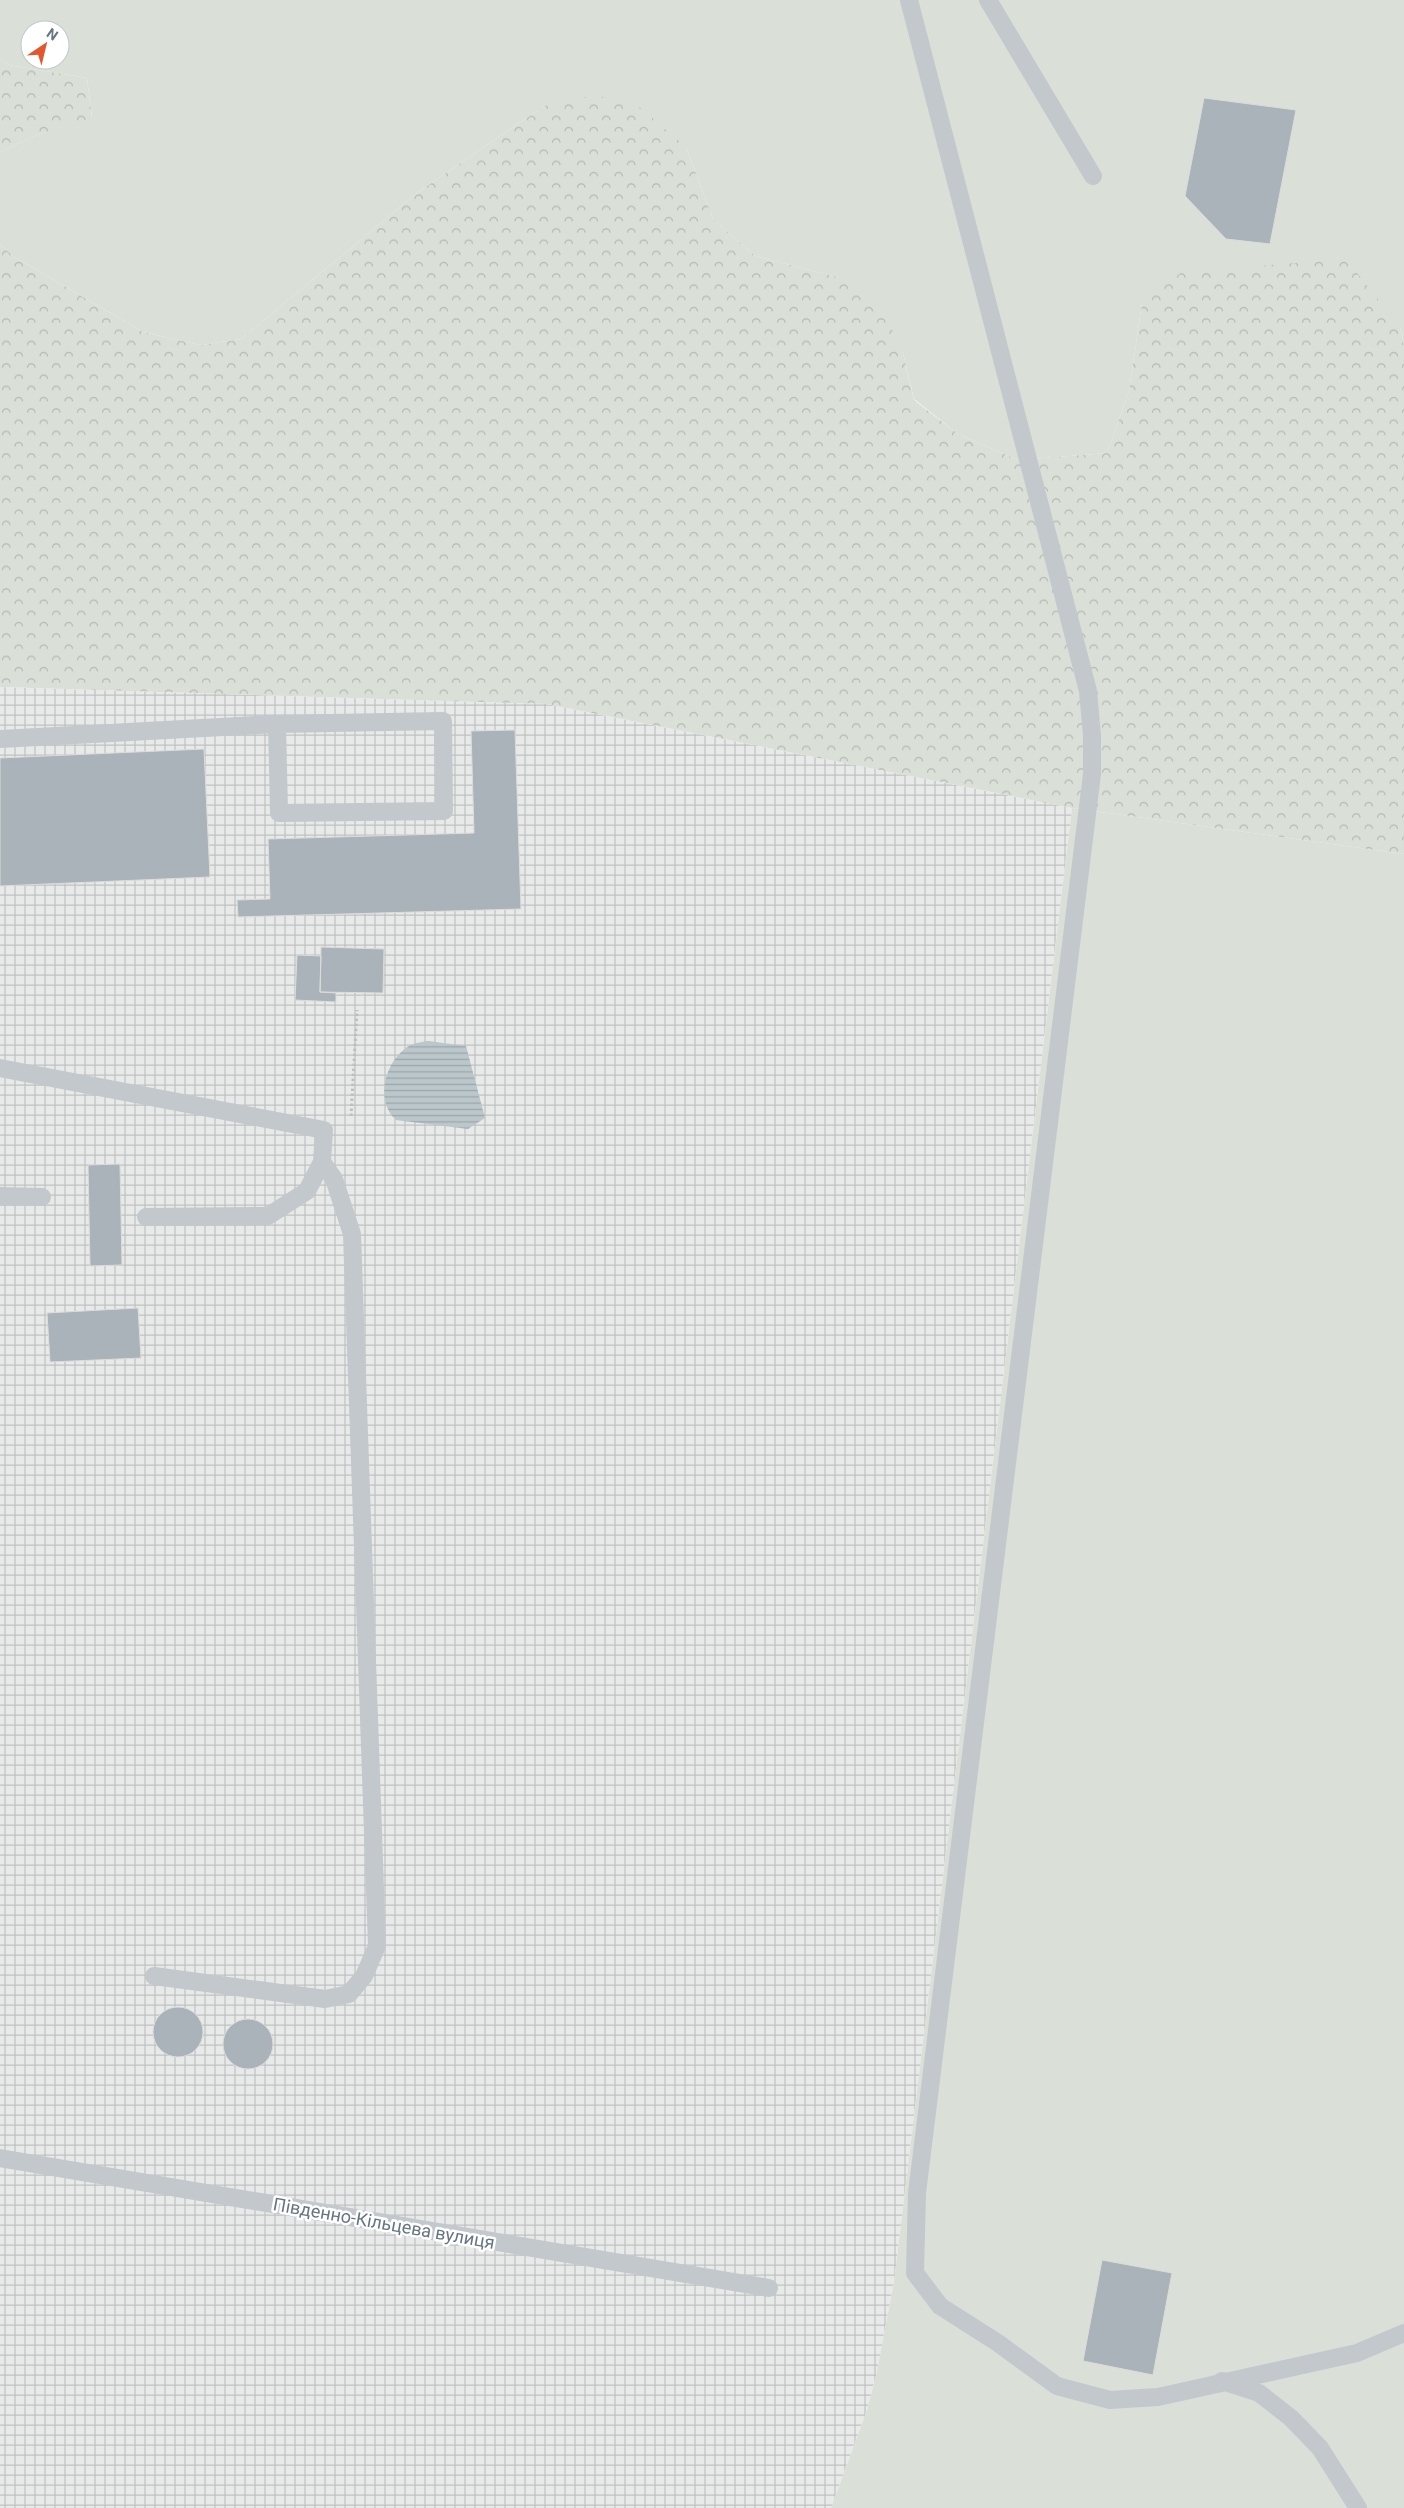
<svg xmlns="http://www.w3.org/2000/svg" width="1404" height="2508" viewBox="0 0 1404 2508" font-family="Roboto,sans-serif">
  <defs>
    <pattern id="industrial-grid" width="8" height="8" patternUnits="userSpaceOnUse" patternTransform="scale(1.25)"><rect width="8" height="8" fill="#e8e9e9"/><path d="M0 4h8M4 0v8" fill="none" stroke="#c0c1c2"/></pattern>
    <pattern id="forest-crowns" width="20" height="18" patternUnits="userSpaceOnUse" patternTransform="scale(1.25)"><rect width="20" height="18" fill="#dadfd7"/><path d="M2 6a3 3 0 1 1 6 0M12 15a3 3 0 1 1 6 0" fill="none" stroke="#b4b9b4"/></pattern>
    <pattern id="water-rules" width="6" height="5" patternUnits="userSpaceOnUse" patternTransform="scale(1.25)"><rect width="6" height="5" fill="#bbc7cb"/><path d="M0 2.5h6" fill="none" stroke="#9ca6aa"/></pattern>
  </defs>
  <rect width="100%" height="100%" fill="#fafaf8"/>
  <path fill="url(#industrial-grid)" d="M0,687l546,17 526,104 -178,1474 -18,94 -9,34 -36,98h-831z"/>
  <path fill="#dadfd7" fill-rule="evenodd" d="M0,0h1404v345l-4,-18 -258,-24 -13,88 -22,62 -89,7 -60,-26 -44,-35 -11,-46 -66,-76 -82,-21 -42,-37 -27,-72 -142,-41 -127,87 -176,146 -41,6 -57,-13 -130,-76 -13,-12v-92l37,-17 55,-18 -5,-39 -78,-13 -9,-6zM30,30h30v30h-30z
    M1072,808l332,46v1654h-573l36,-98 9,-34 18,-94z"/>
  <path fill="url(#forest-crowns)" d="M0,59l9,6 78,13 5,40 -55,17 -37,17z
    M594,95l42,9 50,43 27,72 42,37 82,21 42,25 24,51 11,47 44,34 60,26 89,-7 22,-62 13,-88 40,-31 164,-13 54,68 4,18v509l-332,-46 -526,-104 -546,-17v-443l13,12 130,76 57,13 41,-6 176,-146 127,-87z"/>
  <path fill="url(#water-rules)" d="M428,1041l38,5 19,72 -17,11 -72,-9c-21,-19 -12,-59 13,-74 5,-3 13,-4 19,-5z"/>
  <path fill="#aab3b9" stroke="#dcdcda" d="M1204,98l92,12 -26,134 -44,-5 -41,-43z
    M515,730l6,179 -283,8 -1,-17 33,-1 -2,-60 206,-6 -3,-102z
    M204,749l6,128 -210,9v-128z
    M321,947l63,2 -1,44 -63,-1z
    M297,955l24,1 -1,36 16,1v9l-41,-2z
    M120,1164l2,101 -32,1 -2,-101z
    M138,1308l3,50 -91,4 -3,-49z
    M153 2032a25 25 0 1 1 50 0a25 25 0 1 1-50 0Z
    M223 2044a25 25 0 1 1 50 0a25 25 0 1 1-50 0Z
    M1102,2260l70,13 -19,102 -70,-14z"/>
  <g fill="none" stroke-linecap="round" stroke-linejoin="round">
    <path stroke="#bbbfc2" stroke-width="3" stroke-dasharray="2.5 2.5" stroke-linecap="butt" d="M351,1116l6,-106"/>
    <path stroke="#c3c8cc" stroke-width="18" d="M909,0l179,691 4,45v38l-175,1419 -2,80 25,33 58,37 59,43 53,14 48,-3 199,-44 47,-20
      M988,0l105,176
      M0,739l277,-15 166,-3 1,90 -165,2 -2,-89
      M0,1068l324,62 -2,32 -15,29 -39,25 -122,1
      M0,1196l42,1
      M154,1976l171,23 24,-5 15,-18 13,-30 -25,-712 -18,-55 -12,-17
      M0,2158l769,130
      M1222,2381l37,12 32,25 29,30 38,60"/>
  </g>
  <g text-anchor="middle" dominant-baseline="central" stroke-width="5" stroke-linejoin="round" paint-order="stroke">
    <g font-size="18" fill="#657683" stroke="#fff">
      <text transform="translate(384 2223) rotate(10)">Південно-Кільцева вулиця</text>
    </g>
  </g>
  <g transform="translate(45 45) rotate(35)"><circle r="24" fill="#ffffff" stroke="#c1c8cd"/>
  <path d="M0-4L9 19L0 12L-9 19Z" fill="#e4572e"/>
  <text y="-8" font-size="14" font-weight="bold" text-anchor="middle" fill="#657683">N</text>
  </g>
</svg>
